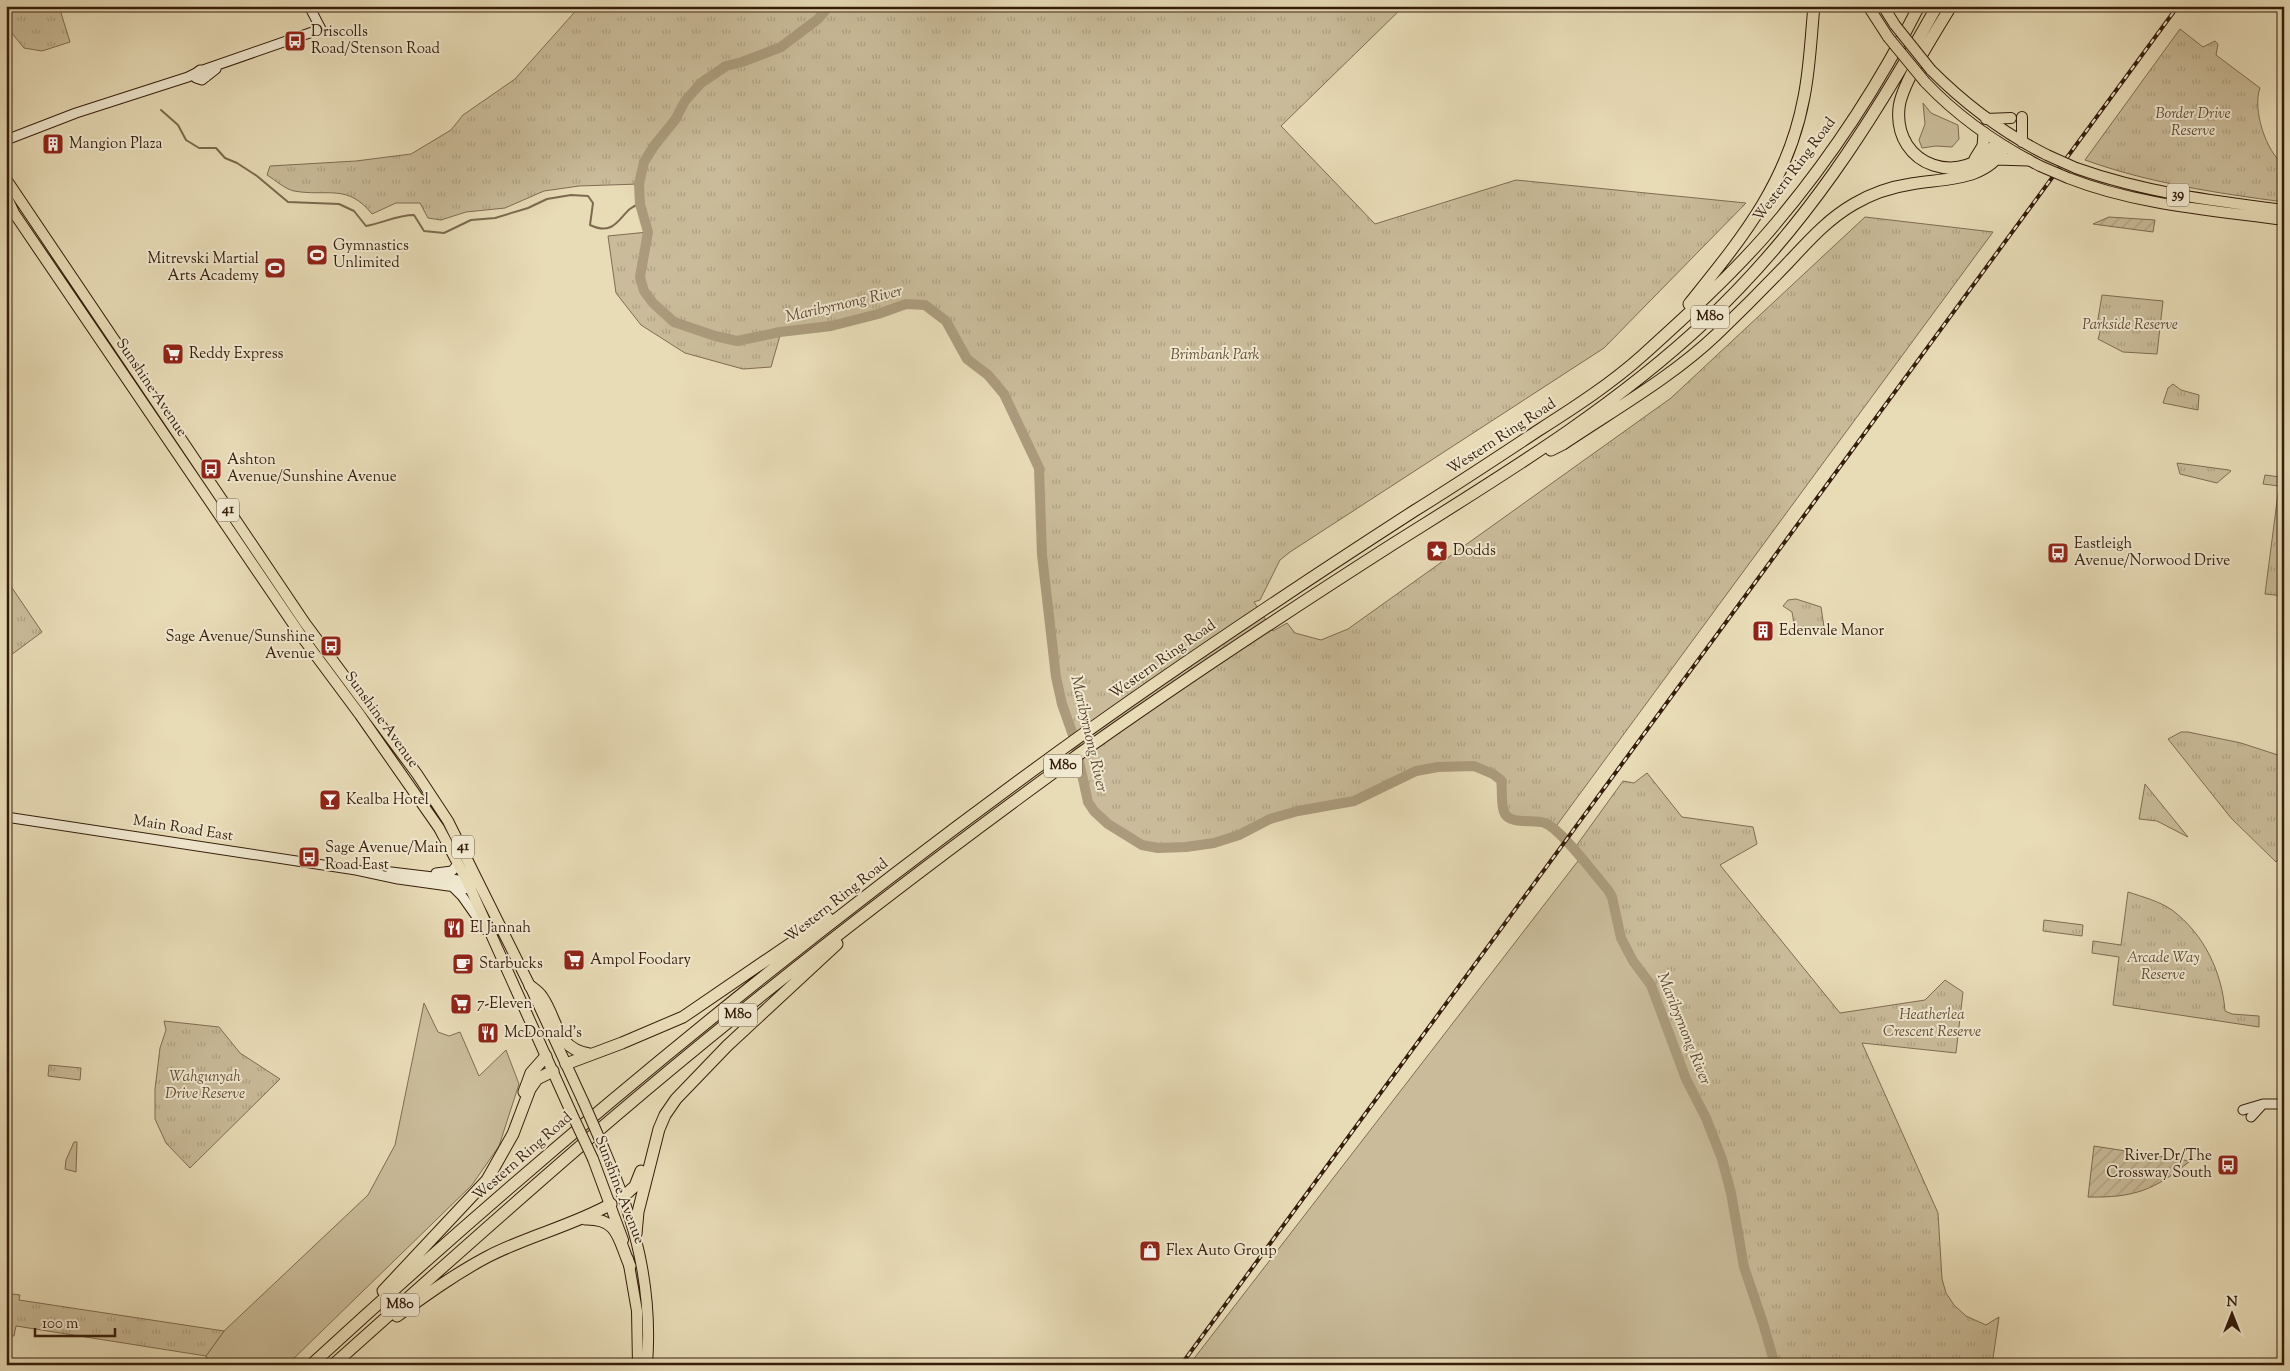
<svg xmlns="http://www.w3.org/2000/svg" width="2290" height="1371" viewBox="0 0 2290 1371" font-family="'Sorts Mill Goudy',serif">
  <defs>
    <pattern id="park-tufts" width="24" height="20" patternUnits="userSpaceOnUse" patternTransform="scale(1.25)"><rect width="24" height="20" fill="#cabc9a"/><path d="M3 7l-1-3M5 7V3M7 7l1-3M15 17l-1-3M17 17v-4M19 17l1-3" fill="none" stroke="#aea183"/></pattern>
    <pattern id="garden-furrows" width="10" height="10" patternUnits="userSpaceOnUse" patternTransform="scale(1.25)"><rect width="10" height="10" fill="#cabc9a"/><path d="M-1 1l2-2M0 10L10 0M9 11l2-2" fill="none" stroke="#aea183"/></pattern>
  </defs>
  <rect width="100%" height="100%" fill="#e8dcb7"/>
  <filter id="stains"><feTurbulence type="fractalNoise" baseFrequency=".004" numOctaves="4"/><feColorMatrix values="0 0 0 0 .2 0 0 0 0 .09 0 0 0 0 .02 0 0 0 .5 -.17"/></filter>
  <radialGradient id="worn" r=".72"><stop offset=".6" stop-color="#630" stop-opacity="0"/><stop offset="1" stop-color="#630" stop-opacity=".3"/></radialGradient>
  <path fill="#cabc9a" stroke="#806c52" d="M1923,103l8,10 27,12 1,14 -7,8 -16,-1 -14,2 -3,-8 6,-16z
    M1581,857l31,40 5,30 16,34 18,24 35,94 20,39 16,40 9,35 13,74 19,56 12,42h-586z
    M424,1003l14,29 11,4 11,-4 19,44 27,-26 13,34 -20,62 -27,39 -185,180h-77l-4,-9 18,-25 144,-136 27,-50z
    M74,1142h3l-1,30 -11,-3 1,-9z"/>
  <path fill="url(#park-tufts)" stroke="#806c52" d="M6,6h55v7l9,29 -28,9 -18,-3 -18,-22z
    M580,6h824l-123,120 94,98 141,-44 230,23 -142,145 -314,204 -10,8 -20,40 -6,2 19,29 14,-8 8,10 26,7 27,-11 323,-231 194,-181 128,15 -439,597 -8,-6 -37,-5 -5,-5 -3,-33 -8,-6 -19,-8 -36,1 -34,8 -50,26 -70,14 -45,20 -25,8 -28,4 -28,1 -16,-3 -17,-9 -31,-25 -6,-9 -4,-14 -1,-16 -9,-34 -12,-34 -6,-27 -14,-122 -3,-87 -35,-74 -16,-19 -21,-16 -21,-38 -21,-16 -19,-1 -28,10 -47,12 -50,6 -10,35 -28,2 -58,-16 -44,-28 -25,-32 -8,-57 40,-4 -8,-28 -1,-20 -60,2 -35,5 -39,17 -39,4 -25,8 -13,-2 -8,-15h-24l-24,11c-25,-31 -44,-17 -78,-23 -9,-2 -19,-11 -27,-16l3,-9 86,-5 55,-7 40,-24 12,-15 52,-36z
    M2180,29l23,18 12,-6 3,3 -2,11 44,33c-8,21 6,64 24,77v37c-68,-9 -135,-19 -199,-42z
    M2102,295l61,6 -6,53 -34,-2 -25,-13 2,-7 -3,-7z
    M2173,384l8,6 18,5 -1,15 -35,-7 5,-15z
    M2284,454v142l-19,-2 14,-108 -16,-2 2,-9 15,2z
    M2177,463l52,7 2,1 -14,12 -37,-9z
    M6,579l36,53 -31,23 -5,-4z
    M1796,599l25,8 3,20 -29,3 -3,-18 -9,-6 5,-6z
    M2181,732h7l53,11 43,14v96l-8,9 -45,-44 -63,-79z
    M1647,773l35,44 71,10 4,17 -37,21 120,148 85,-13 20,-20 18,12 -7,61 -94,-10 76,170 4,66 4,14 8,12 12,11 20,9 13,-8 -7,48h-217l-12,-42 -19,-56 -13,-74 -9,-35 -16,-40 -20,-39 -35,-94 -18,-24 -12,-23 -9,-41 -38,-48 49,-68 11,2z
    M2145,784l43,53 -31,-16 -18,-2z
    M2128,892c15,5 31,9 44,18 32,24 50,62 53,101l7,3 27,2v11l-146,-22 6,-48 -27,-4 1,-12 28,4z
    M2044,920l39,5 -1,11 -39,-5z
    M164,1021l55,6 21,26 40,26 -90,89 -24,-25 -11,-24v-30l5,-41 6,-18z
    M49,1065l32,3 -1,12 -32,-4z
    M6,1293l14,2 -1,5 205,31 -18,25 -190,-30 -2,10 -8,-1z"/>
  <path fill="url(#garden-furrows)" stroke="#806c52" d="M2109,217l46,3 -2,12 -60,-8z
    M2094,1146l96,15c-35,29 -56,37 -102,36z"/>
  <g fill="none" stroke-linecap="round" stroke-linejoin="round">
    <path stroke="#7c694e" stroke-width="2" d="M161,110l17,15 8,15 13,8h17l9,10 12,5 20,13 31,26 51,2 15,7 12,15c17,-3 31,-11 48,-11l10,16 20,2 27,-13 24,-2 33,-10 19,-9 24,-4 17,1 5,7 -3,22c29,14 30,-17 50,-21"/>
    <path stroke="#ab9b7c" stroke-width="10" d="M829,6l-11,13 -37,28 -39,15 -16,4 -25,17 -16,18 -10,19 -21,26 -10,16 -5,22 1,20 8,28 -8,45 4,14 9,12 21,19 41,14 22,5 43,-9 51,-6 47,-12 28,-10 19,1 21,16 21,38 21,16 16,19 35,74 3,87 14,122 6,27 12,34 14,64 6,9 14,13 34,21 16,3 28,-1 28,-4 25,-8 31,-16 28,-8 56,-10 62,-30 22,-4 36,-1 19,8 8,6c2,10 -1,25 4,34 7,11 29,5 40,9 16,6 50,52 63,67l4,7 9,41 12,23 18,24 35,94 20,39 16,41 9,34 13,74 19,56 12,42"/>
    <g stroke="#351d0a" stroke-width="11">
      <path id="secondary" d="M203,70l118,-41 -12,-23
        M206,77l-3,-7h-3l-4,3v5l6,2 14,-11
        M6,140l70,-27 112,-36 8,-4
        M6,817l350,53 42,9 72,10
        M391,872l76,9
        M436,873l16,-2 6,-7
        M453,887l9,9 24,34
        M2243,1110l20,-6h21
        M2251,1117l10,-11"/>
    </g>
    <g stroke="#351d0a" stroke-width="12">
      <path id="primary" d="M1868,6l20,31
        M1883,6l12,19
        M1931,70c35,35 72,63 116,85
        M1925,82c33,35 72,62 115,84
        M2022,117v25
        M1986,119l25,-1
        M2076,168c67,24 137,33 208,42
        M2068,178c69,27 143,32 216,42
        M6,179l299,444 112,151 31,47 82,165 53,115
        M6,196l8,17 288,424 58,78 79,113 28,53 104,231
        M604,1149c31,72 49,137 43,216
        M593,1159l30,81
        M628,1259l9,52 1,54"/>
    </g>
    <g stroke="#351d0a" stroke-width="13">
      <path id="highway" d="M1951,6c-14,24 -50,78 -52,102 -6,59 65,82 98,34
        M1975,159l8,-13 1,-13
        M1996,159l32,1
        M1689,304c53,-66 99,-121 115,-207 6,-30 7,-61 10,-91
        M1551,450l12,-6c52,-35 109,-67 154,-110 23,-22 45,-44 67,-67 22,-23 42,-47 70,-63 17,-10 37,-17 57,-20 33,-6 75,-2 94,-37
        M530,986c4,3 9,6 12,11 16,23 13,51 47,57
        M566,1064l56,-21 61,-26 145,-99
        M524,1092l7,-19 15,-17
        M624,1196l11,-10 6,-15
        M585,1219c34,-1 33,20 45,47
        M636,1234l2,-22 21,-83 6,-14 11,-16 51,-53 110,-102
        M383,1291l104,-111 26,-46 17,-45 7,-10 16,-8
        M397,1316c29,-21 58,-42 90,-59 40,-21 85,-31 124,-53
        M311,1365c238,-219 488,-425 750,-615 115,-83 234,-162 353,-239 42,-26 84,-54 125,-81 36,-23 73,-47 104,-75 42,-38 85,-77 122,-119 59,-68 113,-149 154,-230
        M333,1365c93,-83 185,-166 280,-247 142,-121 293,-238 444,-348 109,-79 222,-153 336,-226 108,-68 218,-134 312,-222 99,-93 166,-198 232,-316"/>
    </g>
    <use href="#secondary" stroke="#f0e8d0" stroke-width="9"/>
    <use href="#primary" stroke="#e8dcb7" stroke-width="10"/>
    <use href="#highway" stroke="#e8dcb7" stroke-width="11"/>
    <g stroke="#351d0a" stroke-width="4">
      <path id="rail" d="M1181,1365l997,-1359"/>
    </g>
    <use href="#rail" stroke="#f0e8d0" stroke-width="2" stroke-dasharray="5.5" stroke-linecap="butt"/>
    <g stroke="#351d0a" stroke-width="12" stroke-linecap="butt">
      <path id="primary-bridge" d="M1895,25l36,45
        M1888,37l37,45
        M2047,155l29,13
        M2040,166l28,12
        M583,1101l21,48
        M571,1112l22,47"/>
    </g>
    <use href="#primary-bridge" stroke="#e8dcb7" stroke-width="10"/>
  </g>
  <defs>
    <g id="bus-square" transform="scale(1.125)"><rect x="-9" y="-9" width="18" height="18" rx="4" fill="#8f2418" stroke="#f0e8d0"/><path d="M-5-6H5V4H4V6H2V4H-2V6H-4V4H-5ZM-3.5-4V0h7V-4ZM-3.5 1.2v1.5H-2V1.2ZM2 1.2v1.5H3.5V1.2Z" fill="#fff"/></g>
    <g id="building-square" transform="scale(1.125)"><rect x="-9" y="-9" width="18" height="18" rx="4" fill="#8f2418" stroke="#f0e8d0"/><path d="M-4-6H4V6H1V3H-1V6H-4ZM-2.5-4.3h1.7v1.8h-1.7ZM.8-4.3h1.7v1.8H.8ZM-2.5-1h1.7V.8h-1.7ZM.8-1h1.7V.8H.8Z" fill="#fff"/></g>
    <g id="stadium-square" transform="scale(1.125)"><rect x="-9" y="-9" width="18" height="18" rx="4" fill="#8f2418" stroke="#f0e8d0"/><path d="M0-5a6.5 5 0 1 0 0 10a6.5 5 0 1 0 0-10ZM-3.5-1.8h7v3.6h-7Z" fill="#fff"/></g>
    <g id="supermarket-square" transform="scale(1.125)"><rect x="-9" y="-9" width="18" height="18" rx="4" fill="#8f2418" stroke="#f0e8d0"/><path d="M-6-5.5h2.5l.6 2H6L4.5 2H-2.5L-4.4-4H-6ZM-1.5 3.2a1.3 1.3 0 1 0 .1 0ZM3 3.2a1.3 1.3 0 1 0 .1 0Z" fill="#fff"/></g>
    <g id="sight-square" transform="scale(1.125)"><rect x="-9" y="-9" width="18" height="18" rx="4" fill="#8f2418" stroke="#f0e8d0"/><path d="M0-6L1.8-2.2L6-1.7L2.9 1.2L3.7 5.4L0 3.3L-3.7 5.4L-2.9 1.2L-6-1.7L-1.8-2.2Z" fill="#fff"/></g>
    <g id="bar-square" transform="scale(1.125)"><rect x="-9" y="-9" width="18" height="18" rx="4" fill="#8f2418" stroke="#f0e8d0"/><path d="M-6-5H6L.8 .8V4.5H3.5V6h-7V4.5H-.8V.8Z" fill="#fff"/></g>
    <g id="restaurant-square" transform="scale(1.125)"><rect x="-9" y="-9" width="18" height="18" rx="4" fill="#8f2418" stroke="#f0e8d0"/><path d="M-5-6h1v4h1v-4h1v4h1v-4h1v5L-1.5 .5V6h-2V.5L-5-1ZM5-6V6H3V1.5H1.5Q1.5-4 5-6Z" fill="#fff"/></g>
    <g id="cafe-square" transform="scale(1.125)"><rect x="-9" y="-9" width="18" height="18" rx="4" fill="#8f2418" stroke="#f0e8d0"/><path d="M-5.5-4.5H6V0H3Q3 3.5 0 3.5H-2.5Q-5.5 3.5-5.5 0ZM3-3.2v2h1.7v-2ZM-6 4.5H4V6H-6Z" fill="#fff"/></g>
    <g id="shop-square" transform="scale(1.125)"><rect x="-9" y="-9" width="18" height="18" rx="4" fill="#8f2418" stroke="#f0e8d0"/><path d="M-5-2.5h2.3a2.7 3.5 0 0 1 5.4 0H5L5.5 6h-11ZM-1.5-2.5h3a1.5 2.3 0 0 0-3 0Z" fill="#fff"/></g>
  </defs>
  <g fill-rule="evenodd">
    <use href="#bus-square" x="295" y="41"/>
    <use href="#building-square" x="53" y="144"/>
    <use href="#stadium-square" x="317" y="255"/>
    <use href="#stadium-square" x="275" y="268"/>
    <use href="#supermarket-square" x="173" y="354"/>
    <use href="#bus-square" x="211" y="469"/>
    <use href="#sight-square" x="1437" y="551"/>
    <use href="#bus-square" x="2058" y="553"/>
    <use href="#building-square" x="1763" y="631"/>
    <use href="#bus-square" x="331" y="646"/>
    <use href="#bar-square" x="330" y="800"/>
    <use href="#bus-square" x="309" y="857"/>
    <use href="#restaurant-square" x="454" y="928"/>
    <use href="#supermarket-square" x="574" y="960"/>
    <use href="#cafe-square" x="463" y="964"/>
    <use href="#supermarket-square" x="461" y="1004"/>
    <use href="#restaurant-square" x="488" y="1033"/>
    <use href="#bus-square" x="2228" y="1165"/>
    <use href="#shop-square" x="1150" y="1251"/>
  </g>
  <g text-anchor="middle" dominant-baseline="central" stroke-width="4" stroke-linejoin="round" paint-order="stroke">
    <g fill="#f0e8d0" stroke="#6d5a45" stroke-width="1">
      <rect x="2167" y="183.5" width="22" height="23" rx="4"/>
      <rect x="1691" y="305.5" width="38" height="23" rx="4"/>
      <rect x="217" y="498.5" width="22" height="23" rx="4"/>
      <rect x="1044" y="754.5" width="38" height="23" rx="4"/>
      <rect x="452" y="835.5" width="22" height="23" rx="4"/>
      <rect x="719" y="1003.5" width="38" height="23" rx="4"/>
      <rect x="381" y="1293.5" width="38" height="23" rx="4"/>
    </g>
    <g font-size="14" font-weight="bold" fill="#351d0a">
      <text x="2178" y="195">39</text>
      <text x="1710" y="317">M80</text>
      <text x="228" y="510">41</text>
      <text x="1063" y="766">M80</text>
      <text x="463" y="847">41</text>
      <text x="738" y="1015">M80</text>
      <text x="400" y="1305">M80</text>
    </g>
    <g font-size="15" fill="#351d0a" stroke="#f0e8d0" text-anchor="start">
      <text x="311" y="32">Driscolls<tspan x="311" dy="17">Road/Stenson Road</tspan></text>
      <text x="69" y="144">Mangion Plaza</text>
      <text x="333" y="246">Gymnastics<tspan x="333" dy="17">Unlimited</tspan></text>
      <text x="259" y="259" text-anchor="end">Mitrevski Martial<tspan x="259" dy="17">Arts Academy</tspan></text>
      <text x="189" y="354">Reddy Express</text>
      <text x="227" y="460">Ashton<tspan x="227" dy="17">Avenue/Sunshine Avenue</tspan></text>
      <text x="2074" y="544">Eastleigh<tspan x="2074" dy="17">Avenue/Norwood Drive</tspan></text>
      <text x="1453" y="551">Dodds</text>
      <text x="1779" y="631">Edenvale Manor</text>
      <text x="315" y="637" text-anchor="end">Sage Avenue/Sunshine<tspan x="315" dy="17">Avenue</tspan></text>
      <text x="346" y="800">Kealba Hotel</text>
      <text x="325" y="848">Sage Avenue/Main<tspan x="325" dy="17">Road East</tspan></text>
      <text x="470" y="928">El Jannah</text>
      <text x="590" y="960">Ampol Foodary</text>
      <text x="479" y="964">Starbucks</text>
      <text x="477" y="1004">7-Eleven</text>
      <text x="504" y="1033">McDonald's</text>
      <text x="2212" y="1156" text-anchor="end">River Dr/The<tspan x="2212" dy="17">Crossway South</tspan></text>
      <text x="1166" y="1251">Flex Auto Group</text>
    </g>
    <g font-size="15" font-style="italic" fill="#624d35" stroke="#f0e8d0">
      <text x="2193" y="114">Border Drive<tspan x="2193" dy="17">Reserve</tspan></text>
      <text x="2130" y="325">Parkside Reserve</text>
      <text x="1215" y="355">Brimbank Park</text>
      <text x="2163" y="958">Arcade Way<tspan x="2163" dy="17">Reserve</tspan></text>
      <text x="1932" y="1015">Heatherlea<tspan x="1932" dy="17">Crescent Reserve</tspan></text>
      <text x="205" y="1077">Wahgunyah<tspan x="205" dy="17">Drive Reserve</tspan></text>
    </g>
    <g font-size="15" fill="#351d0a" stroke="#f0e8d0">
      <text transform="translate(1795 170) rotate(-53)">Western Ring Road</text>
      <text transform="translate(151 388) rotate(56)">Sunshine Avenue</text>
      <text transform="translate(1502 437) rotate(-33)">Western Ring Road</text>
      <text transform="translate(1163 660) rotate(-35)">Western Ring Road</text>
      <text transform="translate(381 720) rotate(54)">Sunshine Avenue</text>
      <text transform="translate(183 829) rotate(9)">Main Road East</text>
      <text transform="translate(837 901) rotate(-38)">Western Ring Road</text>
      <text transform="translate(523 1157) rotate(-41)">Western Ring Road</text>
      <text transform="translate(619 1190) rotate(69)">Sunshine Avenue</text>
    </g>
    <g font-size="16" font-style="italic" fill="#5e4932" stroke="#f0e8d0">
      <text transform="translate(844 305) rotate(-13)">Maribyrnong River</text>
      <text transform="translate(1088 734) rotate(77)">Maribyrnong River</text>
      <text transform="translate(1683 1029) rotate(68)">Maribyrnong River</text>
    </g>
  </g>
  <rect width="2290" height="1371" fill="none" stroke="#e8dcb7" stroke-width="25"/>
  <rect x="8" y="8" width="2275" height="1356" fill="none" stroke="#351d0a" stroke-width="2.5"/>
  <rect x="12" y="12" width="2265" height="1346" fill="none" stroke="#351d0a"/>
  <g transform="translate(2232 1314)" stroke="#f0e8d0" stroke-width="4" paint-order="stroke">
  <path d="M0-4L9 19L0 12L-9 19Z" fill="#351d0a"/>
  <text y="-8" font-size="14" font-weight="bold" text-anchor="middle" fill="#351d0a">N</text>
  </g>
  <path d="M35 1328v8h80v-8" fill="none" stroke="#351d0a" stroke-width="2.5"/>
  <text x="42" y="1328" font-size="15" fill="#351d0a" stroke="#f0e8d0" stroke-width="4" paint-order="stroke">100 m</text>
  <rect width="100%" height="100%" filter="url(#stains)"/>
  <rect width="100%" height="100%" fill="url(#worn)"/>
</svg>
